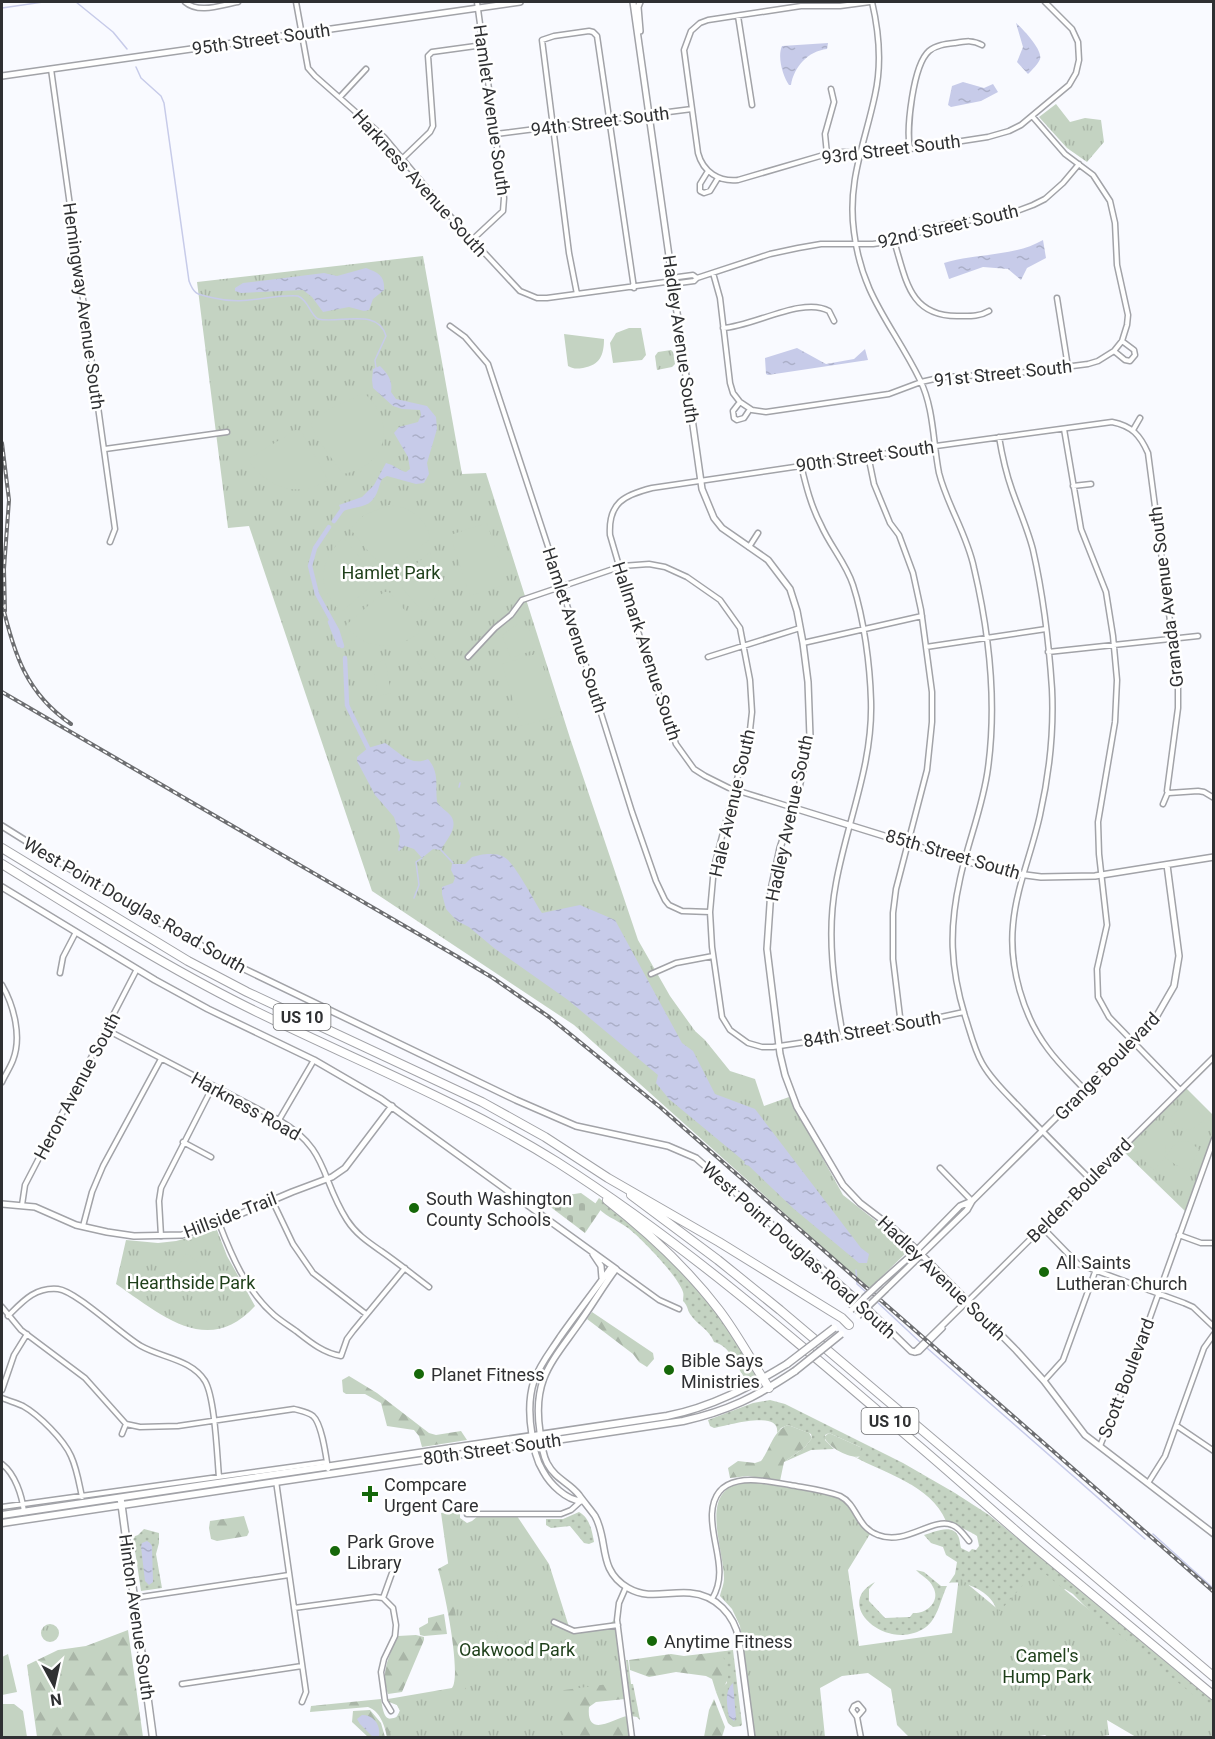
<svg xmlns="http://www.w3.org/2000/svg" width="1215" height="1739" viewBox="0 0 1215 1739" font-family="Roboto,sans-serif">
  <defs>
    <pattern id="grass-dots" width="8" height="8" patternUnits="userSpaceOnUse" patternTransform="scale(1.5)"><rect width="8" height="8" fill="#c4d3c2"/><path d="M2 2h.1M6 6h.1" fill="none" stroke="#a9b5a7" stroke-width="1.8" stroke-linecap="round"/></pattern>
    <pattern id="forest-firs" width="22" height="20" patternUnits="userSpaceOnUse" patternTransform="scale(1.5)"><rect width="22" height="20" fill="#c4d3c2"/><path d="M5 1l3.5 6h-7zM16 11l3.5 6h-7z" fill="#a9b5a7"/></pattern>
    <pattern id="cemetery-stones" width="16" height="16" patternUnits="userSpaceOnUse" patternTransform="scale(1.5)"><rect width="16" height="16" fill="#c4d3c2"/><path d="M2 7V4a2 2 0 0 1 4 0v3zM10 15v-3a2 2 0 0 1 4 0v3z" fill="#a9b5a7"/></pattern>
    <pattern id="park-tufts" width="24" height="20" patternUnits="userSpaceOnUse" patternTransform="scale(1.5)"><rect width="24" height="20" fill="#c4d3c2"/><path d="M3 7l-1-3M5 7V3M7 7l1-3M15 17l-1-3M17 17v-4M19 17l1-3" fill="none" stroke="#a9b5a7"/></pattern>
    <pattern id="water-ripples" width="26" height="14" patternUnits="userSpaceOnUse" patternTransform="scale(1.5)"><rect width="26" height="14" fill="#c7cbe9"/><path d="M2 4q2-2 4 0t4 0M15 11q2-2 4 0t4 0" fill="none" stroke="#abafc8"/></pattern>
  </defs>
  <rect width="100%" height="100%" fill="#f9faff"/>
  <path fill="url(#grass-dots)" d="M599,1198c53,40 101,87 137,143 7,11 16,23 21,36l-9,4 -3,-3c-10,-13 -14,-32 -31,-36 -5,-13 -17,-17 -24,-28 -3,-5 -2,-8 -7,-13 0,-3 1,-6 0,-9 -5,-16 -42,-54 -55,-64 -12,-9 -25,-12 -33,-24z
    M770,1400l15,4 118,59 52,30 34,22 116,94 108,92v36l-140,-143 -8,-5 -62,60c-2,-14 -3,-30 -8,-43 -6,-15 -31,-26 -46,-23l6,-9 2,-12 -11,-7 -3,-8 -12,-4 -7,-8c10,-3 30,-13 35,3 1,3 1,7 2,10l8,4 3,-3 4,1 3,-4c0,-1 -2,-10 -2,-10 -2,-2 -27,-14 -31,-15 -16,-37 -61,-47 -93,-65l5,2 4,-4 -2,-7 -31,-14 -4,2v5l9,9 -23,1 -27,12 21,-15 7,-9 -1,-4 -23,-9 -7,3 -4,5c4,-24 -51,-7 -63,-5l-4,-2 -2,-6 45,-17z
    M579,1512c11,6 13,19 15,30l-5,2 -5,-1 -14,-17 -19,2 -5,-3v-6h17z
    M144,1529l15,4v10l-3,11 6,34 -21,3 -8,-54 5,-2z
    M916,1570l8,2 17,14h6c-6,12 -9,32 -21,41 -37,27 -95,-22 -51,-45l-6,7v12l16,17 25,-1 3,-4c14,1 28,-12 20,-26 -3,-8 -13,-12 -17,-17z
    M733,1650l9,74 -1,2 -8,1 -5,-4 -12,-31 11,-9 -8,-30 -2,-1z
    M626,1660h2l3,24h2l7,36 -3,-3 -6,-1z"/>
  <path fill="url(#forest-firs)" d="M592,1312l61,41 1,6 -7,8 -8,-5 -6,-8 -46,-35z
    M349,1376l28,17 52,40 7,2 25,-4 6,9 -45,7 -3,-11 -5,-6 -27,-4 -6,-23 -16,-9h-19l-3,-2 -1,-12z
    M788,1425l21,8 3,5 -7,9 -21,15 -4,19 -32,-5 -18,2 -2,-10 10,-7 17,2 6,-2c9,-11 12,-31 27,-36z
    M829,1433l31,14 2,4v5c-11,4 -33,-8 -38,-19z
    M244,1516l5,16 -2,4 -30,5 -6,-2 -2,-11 1,-7z
    M449,1563l21,113 -9,61h-74c-2,-11 -7,-26 -19,-30l-58,5 1,-6 70,-7c2,11 3,26 17,17l2,-6 -3,-5 -8,-3 -1,-3 64,-11c10,-13 -8,-101 -14,-119z
    M444,1614l3,20 -23,2 -4,-1 -1,-7 9,-5v-5z
    M128,1630l15,107h-106l-10,-72 31,-15 28,-4z
    M416,1635l8,2v3l-22,52 -14,2c-8,-22 1,-38 10,-58z
    M618,1644l7,55 -29,3 -7,5c-3,32 24,12 38,9l3,21 -113,1 28,-50z
    M718,1652c13,10 15,33 -2,40l-4,-13 -6,-3 -30,-4 -27,5 -19,-7 -1,-10 42,-6 13,2z
    M714,1699l11,28 -3,10h-18l5,-27z
    M370,1710l11,13 4,14h-17l-16,-15 1,-11z"/>
  <path fill="url(#cemetery-stones)" d="M581,1193l21,15 -17,25 -45,-34z"/>
  <path fill="url(#park-tufts)" d="M1056,104l14,18 15,-4 16,2 3,22 -17,20 -20,-14 -28,-31z
    M423,256l39,218 24,-1 84,265 68,202 32,56 25,35 10,9 25,31 25,8 9,27 25,-9 54,98 48,38 18,17 -40,39 -295,-264 -202,-134 -123,-365 -21,2 -31,-246z
    M671,350l2,2 2,12 -3,3 -15,3 -2,-14 3,-4z
    M1184,1086l29,29v24l-26,74 -67,-65z
    M217,1230l10,26 28,50c-47,52 -95,8 -139,-22l10,-44 32,3 18,-2z
    M750,1482c20,3 79,9 93,19 11,8 12,23 27,33l-22,36 11,76 93,-13 7,-56 41,34 38,-43 175,143v26h-77l-29,-17 2,15 -13,2h-48l-3,-2 -18,3 -118,-1 -12,-12 -6,-36 -23,-16 -26,3 -22,12 5,49h-70l-15,-111 -8,-17 -12,-13c1,-6 4,-11 4,-18 0,-31 -29,-94 26,-96z
    M460,1510v8l7,5 5,-2 6,-5h39l32,48 20,63 8,1 33,-4 4,-4 9,62 -66,9 7,44 -21,3 -152,-1 -3,-18 8,-1 4,-7 -3,-6 -9,-5 78,-11 -25,-176z
    M41 1633a9 9 0 1 1 18 0a9 9 0 1 1-18 0Z"/>
  <path fill="#c4d3c2" d="M629,328h12l5,27 -4,5 -29,3 -3,-20 6,-10z
    M564,334l40,5c0,16 -4,26 -21,29 -7,1 -9,1 -15,-2z
    M364,393c33,28 24,74 -21,81l-21,-29 -11,-19 2,-7 17,-10z
    M296,430l5,1 27,49c-30,19 -62,8 -80,-21z
    M389,505c18,0 40,15 41,34l-39,31c-12,-2 -31,-30 -41,-41l14,-14z
    M487,523l20,61 -37,12 -20,-61z
    M343,537l33,41v4l-36,31c-3,-6 -8,-10 -11,-16 -13,-23 -2,-42 14,-60z
    M430,552c1,9 7,14 9,23 4,19 -9,25 -14,40l-26,-31v-5z
    M384,592h5l31,36 -2,6c-22,16 -56,17 -72,-9z
    M521,622c9,6 16,18 10,29l-20,7 -9,-23z
    M431,652l8,11 -14,10 -8,-11z
    M539,653l19,63 -37,10 -19,-62z
    M385,660l6,33 -13,3 -6,-33z
    M1185,1102h2l18,17c-16,15 -21,14 -36,0z
    M1154,1133l12,12c0,12 -4,17 -12,25l-17,-16v-4z
    M1180,1141l9,1 10,7 -10,21 -3,1 -21,-13 8,-12z
    M186,1253c18,11 24,29 16,48l-35,-16z
    M496,1631c8,21 -7,35 -27,36l-2,-32z
    M8,1654l9,38 -15,3v-38z
    M2,1704h12l9,7 4,26h-25z"/>
  <path fill="url(#water-ripples)" d="M1016,23c7,6 27,27 24,36 -2,5 -8,11 -12,15l-11,-12 6,-15z
    M828,43l-1,6c-19,2 -33,18 -36,36h-2c-6,-9 -12,-28 -7,-39z
    M963,82l21,6 9,-4 5,8 -17,9 -30,6 -3,-2 4,-19z
    M1043,240l3,18 -19,10 -6,12 -13,-11 -25,-2 -34,12 -5,-16c32,-10 70,-6 99,-23z
    M366,268c13,5 19,8 18,22l-11,9 -4,11 -5,1 -15,-4 -26,5 -11,-15 -9,-7 -62,3 -6,-2v-3l8,-5 81,-10 13,3z
    M797,348l29,16 28,-5 11,-10 3,11 -100,15 -2,-1 -1,-16z
    M380,366c8,8 13,15 11,26l5,7 31,7 9,11 1,12 -10,34 2,11 -5,9 -8,1 -29,-8 -5,3c-3,6 -4,14 -8,19 -7,11 -22,8 -32,14l-3,-7 23,-8 12,-12 12,-22c8,2 15,8 20,9l4,-3 -2,-12 -14,-24 5,-6 19,-5 3,-7 -1,-5 -18,-1 -9,-3 -20,-18 -1,-8 1,-11z
    M385,743c15,10 26,24 43,16 12,14 7,27 9,43 4,6 10,9 14,14 8,12 -5,24 -10,34l-8,-1 -11,9 -8,-9 -9,-3 -6,5 -1,-1 2,-14 -6,-19 -19,-22 -18,-34v-4l11,-9z
    M480,855c7,-1 17,-2 24,2 11,6 30,44 38,56l38,-8 35,15 67,123 11,8 22,43 40,15 106,139 8,6 -2,9h-8l-65,-54 -45,-43 -5,-2 1,-2 -76,-63 -13,-16 2,-8 -90,-75 -74,-52 -25,-21 -12,-6 -11,-12 -4,-15v-7l11,-4 2,-5 -4,-8 1,-6h13l7,-7z
    M147,1541l3,2 2,3 1,36 -4,3 -4,-4 -4,-34 1,-4z
    M733,1683l3,35 -2,3 -5,-4c-2,-11 -5,-26 4,-34z
    M362,1715c11,0 19,9 17,21h-7l-12,-12 -3,-5z"/>
  <g fill="none" stroke-linecap="round" stroke-linejoin="round">
    <path stroke="#c7cbe9" stroke-width="1.5" d="M76,2l37,30 14,17
      M2,8l41,-6
      M136,67l5,11 20,18 3,7 25,178c6,16 10,13 25,17 32,8 54,-4 84,-2 11,5 11,17 20,23 21,5 60,-12 68,17l-11,24 1,8
      M459,787l1,-4
      M441,850l12,13
      M414,898l5,-13 -3,-23 6,-4
      M856,1270l1,14 9,8
      M876,1301l45,42
      M927,1348l218,191
      M1153,1534l61,55"/>
    <path stroke="#c7cbe9" stroke-width="4.5" d="M334,521l10,-14
      M329,527l-14,21 -5,18 7,28 20,36 5,16
      M330,622l9,23
      M345,658l2,47 21,43"/>
    <g stroke="#a2a3a8" stroke-width="7">
      <path id="minor" d="M185,2c14,12 36,3 53,0
        M296,2l12,66 7,8 69,61 67,80 69,74 17,7h10l126,-17
        M870,2l-30,4h-39l-93,14 -8,3 -9,8 -7,19 14,103c5,19 21,29 40,27l89,-26 16,-2 33,2 34,-5 78,-12 21,-6 12,-6 48,-40 7,-12 3,-13 -1,-18 -6,-13 -27,-27
        M872,2c7,30 10,62 3,93 -10,48 -28,86 -21,137 8,65 39,93 66,148 14,28 13,63 19,93 8,32 28,61 35,95 15,64 23,134 14,200 -5,39 -20,73 -28,111 -11,49 -10,88 5,137 5,15 9,33 17,47 10,18 27,33 41,48 22,23 44,45 67,68
        M738,16l14,89
        M51,69l64,460 -5,13
        M340,97l26,-28
        M496,134l196,-25
        M910,149c-4,-20 3,-84 19,-98 7,-6 17,-7 26,-8 11,-2 18,-3 27,2
        M827,154l-2,-20 9,-32 -3,-13
        M402,159l28,-27 3,-6 -5,-70 4,-4 51,-7
        M708,171l-8,13v7l4,2 6,-2 8,-13
        M472,240l31,-29 1,-13 -27,-196
        M894,241c12,38 15,75 63,75 12,0 22,1 32,-5
        M713,273l7,25 10,85 3,10 7,9 12,8 14,2 123,-18 32,-12 22,-5 67,-3 78,-10 10,-3 16,-10 8,-10 5,-16 1,-10 -11,-50 -2,-42 -5,-22 -17,-26 -28,-21 -33,-38
        M697,278l-4,-3 -15,2 -5,4 6,2 15,-2 3,-3 73,-24 28,-6 23,-4h52l21,-3 48,-16 67,-11 24,-9 12,-6 18,-16 16,-19
        M577,294l-8,-41 -27,-213 12,-4 35,-5 4,1 4,4 37,252
        M1057,298l11,69
        M450,326l15,11 23,27 73,222 71,226 24,69 9,19 4,5 13,6 28,1
        M723,328c29,-1 80,-32 106,-17l5,10
        M1114,351l11,9 5,1 5,-6 -1,-5 -12,-9
        M740,402l-7,9 1,7 3,2 7,-2 6,-9
        M1064,429l17,100 25,63 7,44 4,44 -2,42 -17,100 1,32 8,71 -10,44 1,28 11,20 71,73
        M1133,430l7,-12
        M999,437c3,18 7,36 13,53 7,20 16,40 21,60 10,44 16,94 19,139 2,42 -3,86 -12,126 -8,37 -24,73 -27,110 -4,42 10,91 35,124 11,15 24,27 36,40
        M105,449l122,-17
        M868,455l6,29 16,39 9,12 14,38 8,37 11,82v30l-5,48 -31,119 -3,24v46l8,66
        M801,465c5,21 10,41 20,60 9,21 25,38 32,60 11,34 17,80 18,116 2,64 -24,121 -35,182 -10,52 -2,102 7,153
        M1073,486l18,-2
        M749,547l9,-14
        M803,643l119,-27
        M926,647l120,-18
        M1048,652l150,-16
        M468,657l27,-29 16,-13 11,-15 100,-34 27,-2 16,3 22,10 33,23 20,28 10,52 2,32 -2,18 -36,137 -4,45 2,35 10,70 8,13 18,13 14,4h11l93,-14 98,-21
        M708,657l92,-29
        M1163,804l5,-12
        M794,808l-65,-20 -24,-12 -11,-7 -18,-25 -33,-96 -33,-113c-2,-32 14,-40 42,-47l284,-42 176,-24c20,4 28,13 36,31l30,229v26l-11,83 2,2 29,-2 6,1 10,6
        M60,973l3,-16 13,-25
        M651,974l25,-11 37,-7
        M2,985c12,21 20,52 11,75 -3,8 -8,15 -11,22
        M107,1030l172,90c50,29 41,58 68,100 9,14 21,22 34,31 16,11 32,24 48,36
        M279,1120l35,-60
        M183,1142l28,15
        M940,1168l32,33
        M272,1200l21,44 20,29 53,41
        M22,1205l3,-20 112,-216
        M219,1223c13,34 27,67 55,92 7,6 15,11 22,16 14,11 27,22 45,25l6,-17 6,-8 52,-63
        M83,1226l9,-34 11,-26 58,-107
        M1042,1227l36,37 106,39 9,4 21,20
        M1179,1235l22,8h13
        M161,1236l-2,-35 2,-13 52,-102
        M616,1269l43,31 20,9
        M968,1301l246,-244
        M2,1307l19,23 64,48 41,46 14,3 38,-1 116,-17c7,2 14,3 19,7 9,8 13,40 15,53
        M8,1316c15,-15 27,-29 50,-27 18,2 64,46 83,57 21,12 50,13 64,35 10,17 12,74 14,96
        M1044,1381l19,-21 32,-88
        M2,1390l12,-35 13,-21
        M2,1398c7,3 15,5 21,8 16,9 41,34 48,50 6,13 8,27 11,41
        M1177,1426l37,25
        M122,1434l4,-10
        M1100,1446l34,-84 80,-223
        M2,1464c13,10 20,31 22,48
        M276,1481l30,211 -4,10
        M1148,1483l17,-27 39,-108 10,-14
        M2,1507l325,-45
        M467,1514h94l10,-4 10,-9
        M626,1587l-7,16 -2,17 15,118
        M134,1598l155,-23
        M383,1598l10,10 3,17 -1,11 -11,23 -3,13 4,29 6,10
        M383,1598l9,-25
        M712,1599c17,-27 -1,-56 0,-85 2,-45 49,-34 78,-29 16,3 34,5 50,11 18,9 16,31 38,39 28,11 54,-18 74,-10 7,2 12,10 17,16
        M294,1608l81,-11 8,1
        M554,1622l20,9 44,-6
        M182,1684l120,-18
        M857,1717l6,-7 -5,-6 -4,2 -2,4 5,7 4,21"/>
    </g>
    <g stroke="#a2a3a8" stroke-width="8">
      <path id="tertiary" d="M633,2l69,487 12,29 8,10 46,32 22,29 7,22 6,32 5,39 2,55 -13,60 -17,51 -9,42 -4,59 13,105 5,21 12,32 46,78 17,18 34,26 23,21 99,100 28,31 41,54 129,99
        M640,2l-2,5 2,24
        M2,76l518,-74
        M794,808l171,53 46,12 30,4 54,-1 119,-19
        M2,826l131,82 105,58 278,134 60,26 92,20 28,12 173,152 42,41 4,1
        M2,887l153,93 53,29 106,51 67,39 235,170c-13,17 -23,35 -36,53 -28,40 -48,57 -40,110 1,10 2,21 7,31 9,17 22,19 32,32 5,7 11,14 16,21 14,25 2,54 33,72 21,12 40,3 62,5 26,2 44,22 49,46l13,99
        M2,1204l33,3 41,18 31,7 27,4 48,-1 37,-12 73,-31 40,-15 13,-9 47,-62
        M593,1254l8,12 1,12
        M879,1284l38,-34 43,-44 12,-5
        M886,1289l81,-79 5,-9 183,-182 19,-33 5,-30 -12,-91
        M915,1352l52,-51
        M915,1352l4,-1 23,-23
        M581,1501c-15,-1 -31,-17 -38,-30 -7,-11 -9,-23 -11,-36 -3,-18 -4,-36 2,-54 6,-17 17,-30 26,-44 17,-24 35,-47 52,-71"/>
    </g>
    <g stroke="#a2a3a8" stroke-width="9">
      <path id="secondary" d="M121,1501l32,237
        M2,1515l665,-99c45,-9 82,-29 120,-52
        M2,1523l681,-102c45,-10 73,-24 112,-50"/>
    </g>
    <g stroke="#a2a3a8" stroke-width="10">
      <path id="motorway" d="M2,848l186,113 59,31 235,110 63,35 63,41 111,64 123,76 7,7
        M2,864c79,49 159,100 243,142 104,52 213,94 312,156 127,81 242,181 356,279 44,37 86,76 129,112 57,48 115,95 172,143
        M631,1195l87,65 62,50 434,367
        M607,1200c42,33 80,68 112,110 19,25 33,52 50,78"/>
    </g>
    <use href="#minor" stroke="#fff" stroke-width="4"/>
    <use href="#tertiary" stroke="#fff" stroke-width="5"/>
    <use href="#secondary" stroke="#fff" stroke-width="6"/>
    <use href="#motorway" stroke="#fff" stroke-width="8"/>
    <g stroke="#6d6e71" stroke-width="4">
      <path id="rail" d="M2,443l7,57 -5,69 1,42
        M2,603c12,51 24,90 69,121
        M2,692l456,265 35,21 56,39 111,90 554,485"/>
    </g>
    <use href="#rail" stroke="#fff" stroke-width="1.5" stroke-dasharray="4.5" stroke-linecap="butt"/>
    <g stroke="#a2a3a8" stroke-width="8" stroke-linecap="butt">
      <path id="tertiary-bridge" d="M851,1310l28,-26
        M858,1316l28,-27"/>
    </g>
    <g stroke="#a2a3a8" stroke-width="9" stroke-linecap="butt">
      <path id="secondary-bridge" d="M787,1364l47,-36
        M795,1371l46,-37"/>
    </g>
    <use href="#tertiary-bridge" stroke="#fff" stroke-width="5"/>
    <use href="#secondary-bridge" stroke="#fff" stroke-width="6"/>
  </g>
  <g fill="#166809" stroke="#fff" stroke-width="2">
    <circle cx="414" cy="1208" r="6"/>
    <circle cx="1044" cy="1272" r="6"/>
    <circle cx="669" cy="1370" r="6"/>
    <circle cx="419" cy="1374" r="6"/>
    <path d="M367 1485h6v6h6v6h-6v6h-6v-6h-6v-6h6z"/>
    <circle cx="335" cy="1551" r="6"/>
    <circle cx="652" cy="1641" r="6"/>
  </g>
  <g text-anchor="middle" dominant-baseline="central" stroke-width="5" stroke-linejoin="round" paint-order="stroke">
    <g fill="#fff" stroke="#6d6e70" stroke-width="1.5">
      <rect x="273.5" y="1004" width="57" height="26" rx="4.5"/>
      <rect x="861.5" y="1408" width="57" height="26" rx="4.5"/>
    </g>
    <g font-size="16" font-weight="bold" fill="#2f3032">
      <text x="302" y="1017">US 10</text>
      <text x="890" y="1421">US 10</text>
    </g>
    <g font-size="18" fill="#2f3032" stroke="#fff">
      <text transform="translate(261 39) rotate(-8)">95th Street South</text>
      <text transform="translate(492 110) rotate(82)">Hamlet Avenue South</text>
      <text transform="translate(600 121) rotate(-7)">94th Street South</text>
      <text transform="translate(891 149) rotate(-7)">93rd Street South</text>
      <text transform="translate(420 183) rotate(48)">Harkness Avenue South</text>
      <text transform="translate(948 226) rotate(-13)">92nd Street South</text>
      <text transform="translate(84 306) rotate(82)">Hemingway Avenue South</text>
      <text transform="translate(681 339) rotate(82)">Hadley Avenue South</text>
      <text transform="translate(1003 373) rotate(-6)">91st Street South</text>
      <text transform="translate(865 456) rotate(-8)">90th Street South</text>
      <text transform="translate(1166 597) rotate(-97)">Granada Avenue South</text>
      <text transform="translate(575 630) rotate(72)">Hamlet Avenue South</text>
      <text transform="translate(647 651) rotate(72)">Hallmark Avenue South</text>
      <text transform="translate(732 803) rotate(-77)">Hale Avenue South</text>
      <text transform="translate(789 818) rotate(-78)">Hadley Avenue South</text>
      <text transform="translate(953 854) rotate(16)">85th Street South</text>
      <text transform="translate(135 905) rotate(30)">West Point Douglas Road South</text>
      <text transform="translate(872 1029) rotate(-10)">84th Street South</text>
      <text transform="translate(1107 1066) rotate(-46)">Grange Boulevard</text>
      <text transform="translate(77 1086) rotate(-62)">Heron Avenue South</text>
      <text transform="translate(246 1106) rotate(29)">Harkness Road</text>
      <text transform="translate(1079 1190) rotate(-45)">Belden Boulevard</text>
      <text transform="translate(230 1215) rotate(-21)">Hillside Trail</text>
      <text transform="translate(799 1250) rotate(42)">West Point Douglas Road South</text>
      <text transform="translate(942 1278) rotate(44)">Hadley Avenue South</text>
      <text transform="translate(1126 1378) rotate(-69)">Scott Boulevard</text>
      <text transform="translate(492 1449) rotate(-8)">80th Street South</text>
      <text transform="translate(137 1617) rotate(82)">Hinton Avenue South</text>
    </g>
    <g font-size="18" fill="#1e3f1a" stroke="#fff">
      <text x="391" y="572">Hamlet Park</text>
      <text x="191" y="1282">Hearthside Park</text>
      <text x="517" y="1649">Oakwood Park</text>
      <text x="1047" y="1655">Camel's<tspan x="1047" dy="21">Hump Park</tspan></text>
    </g>
    <g font-size="18" fill="#2f3032" stroke="#fff" text-anchor="start">
      <text x="426" y="1198">South Washington<tspan x="426" dy="21">County Schools</tspan></text>
      <text x="1056" y="1262">All Saints<tspan x="1056" dy="21">Lutheran Church</tspan></text>
      <text x="681" y="1360">Bible Says<tspan x="681" dy="21">Ministries</tspan></text>
      <text x="431" y="1374">Planet Fitness</text>
      <text x="384" y="1484">Compcare<tspan x="384" dy="21">Urgent Care</tspan></text>
      <text x="347" y="1541">Park Grove<tspan x="347" dy="21">Library</tspan></text>
      <text x="664" y="1641">Anytime Fitness</text>
    </g>
  </g>
  <rect width="1215" height="1739" fill="none" stroke="#2f3032" stroke-width="6"/>
  <g transform="translate(54 1685) rotate(172)" stroke="#ffffff" stroke-width="4.5" paint-order="stroke">
  <path d="M0-4.5L10 22L0 15L-10 22Z" fill="#2f3032"/>
  <text y="-9" font-size="16" font-weight="bold" text-anchor="middle" fill="#2f3032">N</text>
  </g>
</svg>
